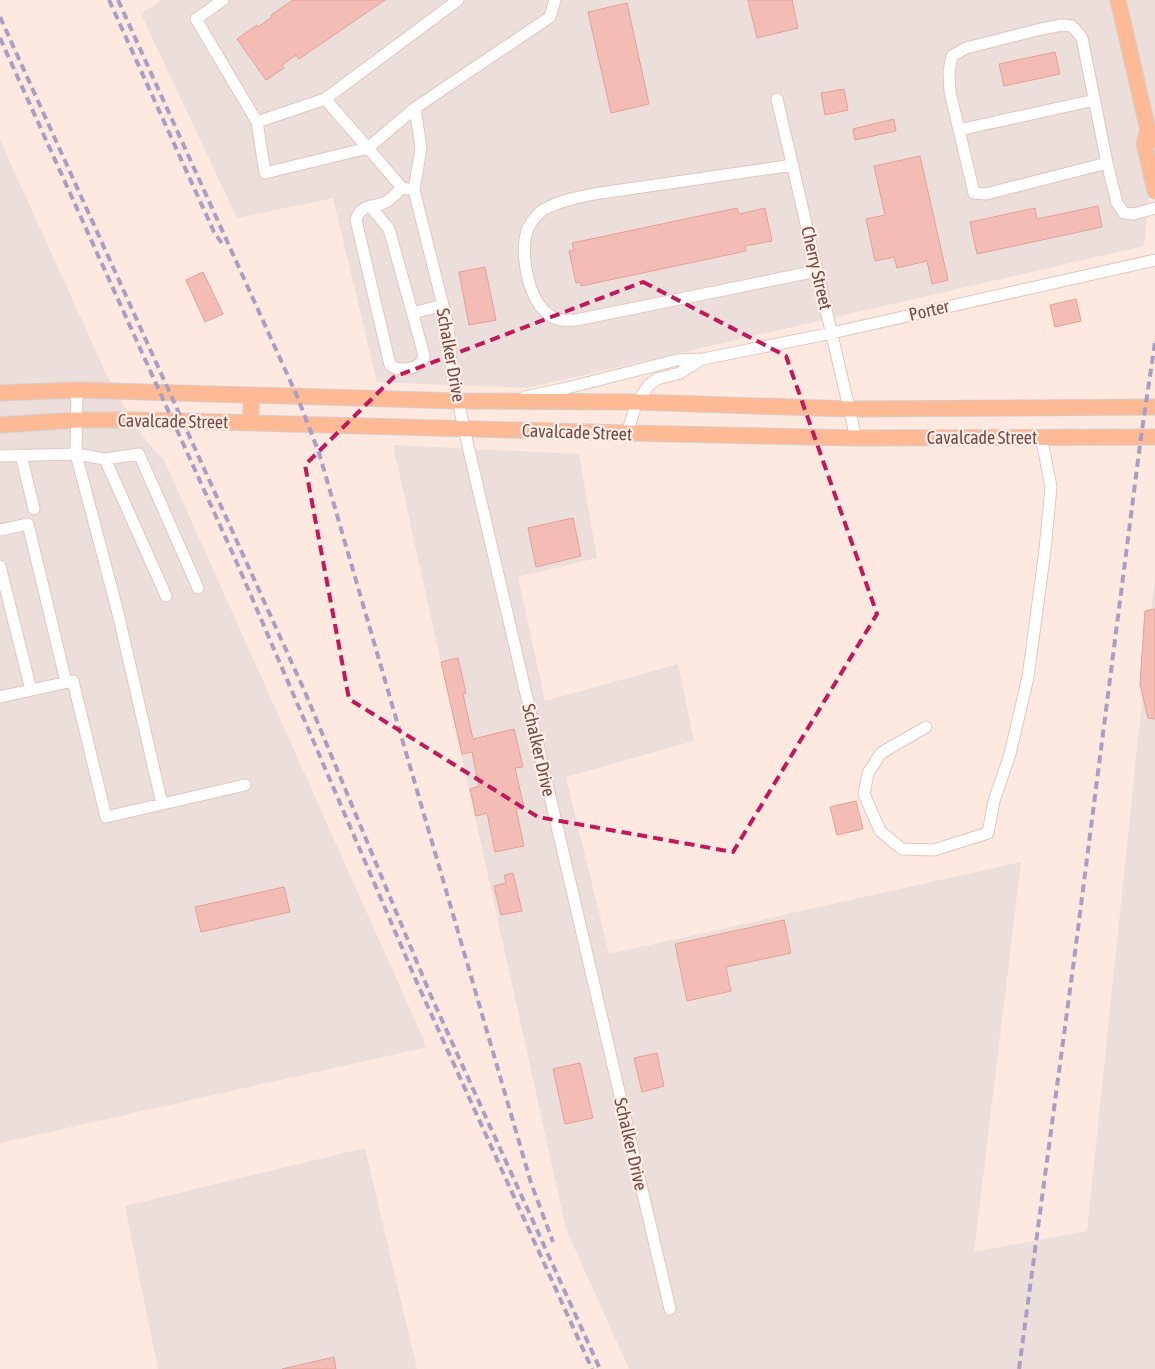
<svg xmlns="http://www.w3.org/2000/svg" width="1155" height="1369" viewBox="0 0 1155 1369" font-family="'Asap Condensed',sans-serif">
  <rect width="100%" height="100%" fill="#fde9df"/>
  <path fill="#ebdedb" d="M161,0h994v149l-11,97 -617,142 -150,-6 -44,-184 -96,20 -96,-204z
    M0,140l109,240 31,53 25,29 262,585 -427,96z
    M393,445l186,9 18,104 -79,19 27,124 133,-37 16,77 -128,36 43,177 412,-92 -47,390 113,-21 68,-656v794h-526l-63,-140z
    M365,1148l52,221h-259l-33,-163z"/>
  <path fill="#f3bdb6" stroke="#e69e96" d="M293,0h92l-86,59 -3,-4 -14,10 2,3 -18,12 -29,-41 20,-14 1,2 14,-10 -1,-2z
    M748,0h44l6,28 -41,10z
    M627,3l22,101 -38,9 -23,-101z
    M1055,52l5,22 -56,12 -5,-22z
    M844,89l4,21 -23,5 -4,-22z
    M894,119l2,12 -41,9 -2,-11z
    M920,156l28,124 -16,4 -5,-23 -30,7 -3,-11 -19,4 -9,-42 19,-4 -11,-49z
    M1098,206l4,21 -125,27 -7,-32 65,-14 2,11z
    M737,208l2,6 26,-6 7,33 -27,5 1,5 -165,35 -1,-4 -4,1 -7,-32 5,-1 -2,-7z
    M485,267l11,53 -27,5 -10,-53z
    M203,272l20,42 -18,8 -19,-42z
    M1076,299l5,22 -26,6 -5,-22z
    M573,518l8,38 -45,11 -8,-39z
    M1155,609v109l-2,1 -5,-1 -8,-34 5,-73z
    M458,658l8,35 -3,1 10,45 41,-10 9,38 -8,1 9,39 -8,2 8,37 -29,6 -8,-39 -11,3 -6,-27 9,-3 -7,-34 -10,2 -21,-92z
    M856,801l7,28 -26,6 -7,-28z
    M513,873l9,38 -21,4 -7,-29 12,-3 -2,-8z
    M284,887l6,25 -89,20 -6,-25z
    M784,920l7,33 -65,14 5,24 -44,10 -12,-57z
    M657,1053l7,33 -22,6 -8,-34z
    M580,1063l13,55 -28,6 -12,-55z
    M334,1357l2,12h-54z"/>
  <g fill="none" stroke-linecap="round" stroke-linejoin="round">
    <g stroke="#e3c5be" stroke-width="13">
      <path id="minor" d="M223,0l-27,19 61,103 8,51 103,-25 34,40 5,1
        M555,0l-5,17 -135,91 6,40 -7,42 34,135 4,49 16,72 202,863
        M325,99l43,49 47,-40
        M777,99l79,339
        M257,122l68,-23 133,-99
        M959,130l136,-30
        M1107,163l-121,31 -12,-1 -24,-101 -1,-21 3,-15 14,-8 75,-19 21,-4 10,1 10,12 25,125 10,40 7,10 10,1 21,-6
        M793,165l-199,29c-15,3 -46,9 -57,21 -3,4 -9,11 -10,16 -8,24 2,79 30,88 5,2 13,1 19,1l241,-49
        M370,206l19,23 35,126c-1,14 -25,18 -34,10l-34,-145c6,-18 16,-11 30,-18 6,-3 11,-10 16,-14
        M413,313l30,-8
        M77,390l-1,64 41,155 45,195
        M525,397l42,-9 110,-28 26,-1 129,-26 323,-73
        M627,433l10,-31 12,-17 8,-6 23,-6 22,-14
        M21,455l13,54
        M0,456l76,-2 29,5 34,-5 59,134
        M105,459l61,137
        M0,530l28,-6 38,158
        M0,566l31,124
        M0,697l73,-16 33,136 139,-32
        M926,727l-45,26 -13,20 -4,21 16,37 22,18 32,1 54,-17 6,-32 16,-47 18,-77 17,-127 6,-63 -10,-51"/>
    </g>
    <g stroke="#d8cccb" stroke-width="17">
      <path id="major" d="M1118,0l30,130 7,10
        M1148,130l-4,13 11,48
        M0,393l77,-3 381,11 179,1 212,7 306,-2
        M250,423l2,-28
        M0,425l77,-5h62l488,13 229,5 299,-1"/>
    </g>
    <use href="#minor" stroke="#fff" stroke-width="11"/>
    <use href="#major" stroke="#feb995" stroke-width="15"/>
    <path stroke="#a99fc5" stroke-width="4" stroke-dasharray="8 5" stroke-linecap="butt" d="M109,0l105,232 9,13
      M118,0l179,396 22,57 212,730 22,59
      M0,17l305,675 126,304 169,373
      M0,38l237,525 181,422 174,384
      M1019,1369l55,-409 67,-523 14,-95"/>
  </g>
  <path fill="none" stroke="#c2185b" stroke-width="4" stroke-dasharray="10 6" stroke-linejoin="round" d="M643,282l143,74 91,258 -144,238 -195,-35 -189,-118 -44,-234 89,-88z"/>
  <g text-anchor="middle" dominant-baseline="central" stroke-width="4.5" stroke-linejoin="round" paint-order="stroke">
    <g font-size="18" fill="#734a47" stroke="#ffeee6">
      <text transform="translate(817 268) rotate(77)">Cherry Street</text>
      <text transform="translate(929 310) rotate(-13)">Porter</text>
      <text transform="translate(451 355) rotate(80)">Schalker Drive</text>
      <text transform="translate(173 421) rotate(1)">Cavalcade Street</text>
      <text transform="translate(577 432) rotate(2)">Cavalcade Street</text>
      <text x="982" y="437">Cavalcade Street</text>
      <text transform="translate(539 750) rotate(77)">Schalker Drive</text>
      <text transform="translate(631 1144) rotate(77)">Schalker Drive</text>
    </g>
  </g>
</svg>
